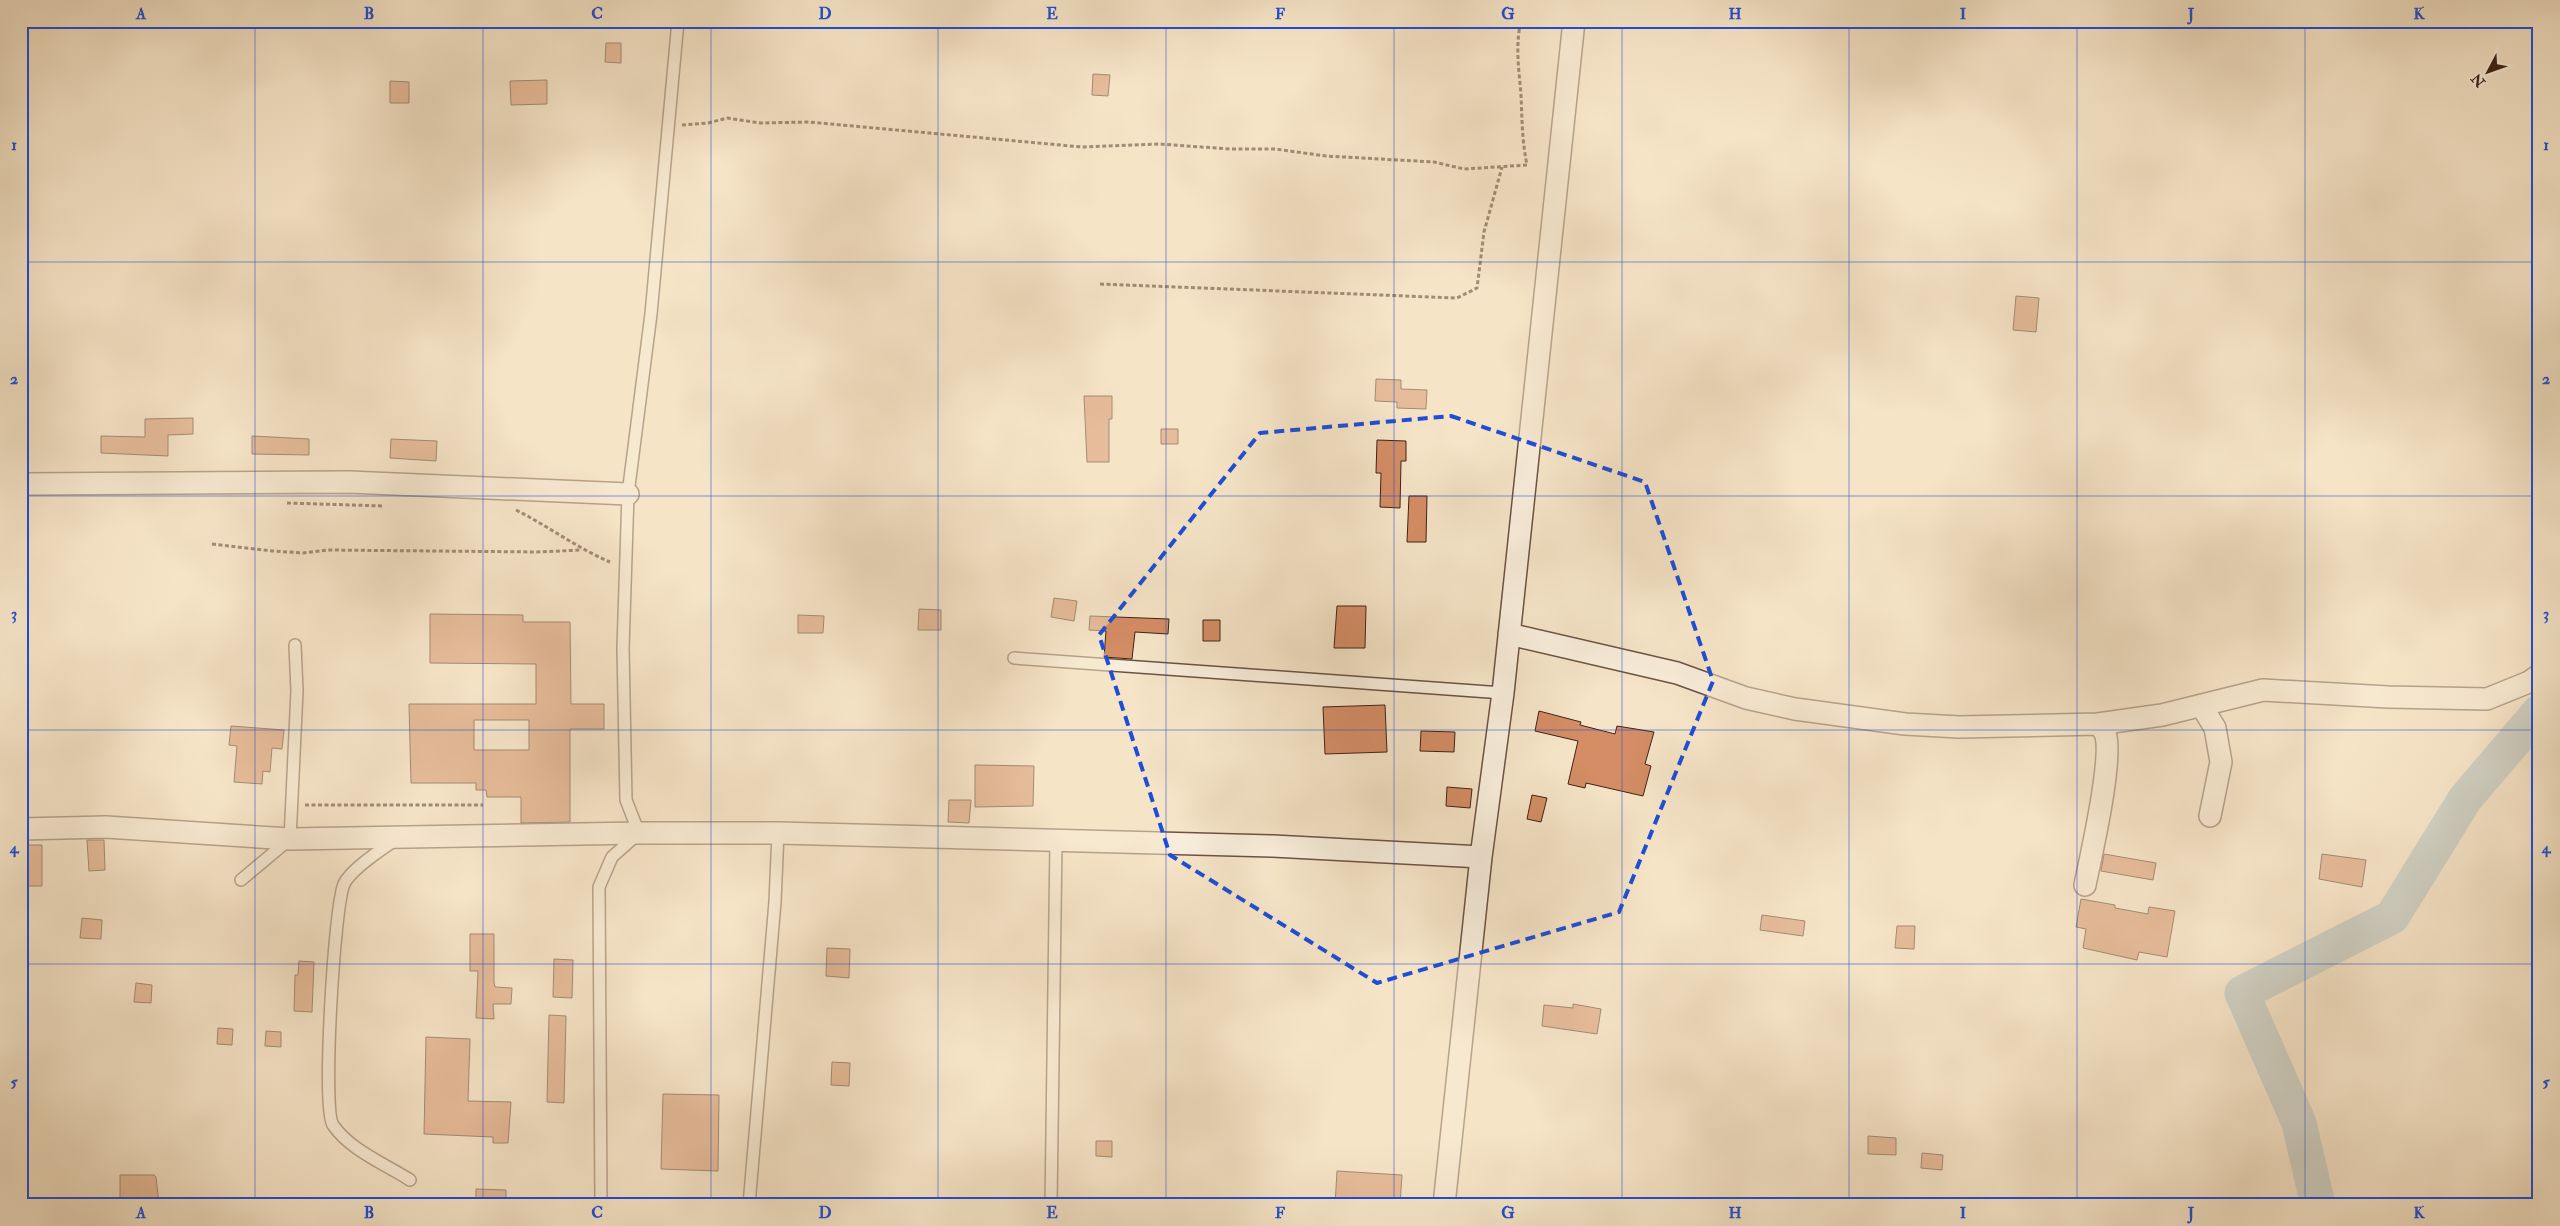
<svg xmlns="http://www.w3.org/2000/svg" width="2560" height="1226" viewBox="0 0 2560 1226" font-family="'IM FELL Double Pica',serif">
  <rect width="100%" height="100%" fill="#f5e4c7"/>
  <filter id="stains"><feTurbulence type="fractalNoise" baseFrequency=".004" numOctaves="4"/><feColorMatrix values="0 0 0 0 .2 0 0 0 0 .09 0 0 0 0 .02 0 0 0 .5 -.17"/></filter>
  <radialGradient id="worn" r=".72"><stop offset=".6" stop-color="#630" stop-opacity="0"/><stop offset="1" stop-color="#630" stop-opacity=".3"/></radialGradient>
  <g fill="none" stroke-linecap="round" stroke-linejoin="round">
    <path stroke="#a3bbc1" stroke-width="35" d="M2318,1205l-19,-82 -57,-130 150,-76 73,-118 74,-87"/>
  </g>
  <path fill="#d48d65" stroke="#3e2216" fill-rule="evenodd" d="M606,43h15v20l-16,-1z
    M1093,74l17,1 -2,21 -16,-1z
    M547,80v24l-36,1 -1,-24z
    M390,81l19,1v21h-19z
    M2016,296l23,2 -3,34 -23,-2z
    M1376,379l25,1v9l26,1 -1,19 -29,-1v-6l-22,-1z
    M1084,396h28v23h-3v43h-22z
    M193,418v16l-25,1v21l-67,-3v-17l44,1v-18z
    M1161,429h17v15h-17z
    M252,436l57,3v16l-57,-1z
    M391,439l46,2 -1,20 -46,-3z
    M1377,440l29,1v20h-5l-1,47 -20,-1 1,-34h-5z
    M1409,496h18l-1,46h-19z
    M1054,598l23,3 -3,20 -23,-4z
    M1337,606h29l-1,42h-31z
    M919,609l22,1v20h-23z
    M430,614l93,1v7h47l1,82h33v25h-34v93l-49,1v-26h-34l-1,-7h-10v-7h-65l-2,-79h127v-40l-106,-1zM474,720h55v30h-55z
    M798,615l26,1 -1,17h-25z
    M1090,616l79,3 -1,15 -33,-2 -3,27 -28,-2 2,-26 -17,-1z
    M1203,620h17v21h-17z
    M1385,705l2,47 -62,2 -2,-47z
    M1539,711l42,11 -1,3 35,9 2,-8 37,6 -9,32 6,2 -8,30 -57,-13 -1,5 -17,-4 10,-43 -43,-10z
    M231,726l53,4 -2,19 -10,-1 -2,24 -7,-1 -1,13 -28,-2 3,-36 -8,-1z
    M1421,731l34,1 -1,20 -34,-1z
    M975,765l59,1 -1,40 -58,1z
    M1447,787l25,2 -2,19 -24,-2z
    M1532,795l15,3 -6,24 -14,-3z
    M949,800h22l-2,23 -21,-1z
    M87,840h17l1,30 -16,1z
    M21,845h21v41h-21z
    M2104,854l52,9 -3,17 -52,-9z
    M2322,854l44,6 -4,27 -43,-8z
    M2081,899l34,6v3l33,6 1,-7 26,4 -8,46 -28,-5 -2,8 -54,-12 3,-19 -10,-2z
    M1762,915l43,6 -2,15 -43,-6z
    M82,918l20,2 -1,19 -21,-1z
    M1897,926h18l-1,23 -19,-1z
    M470,934h24v48l1,5 17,1 -1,16h-18l1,15 -18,-1 2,-47h-8z
    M827,948l23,1 -1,29 -23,-2z
    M554,959l19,1 -1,38 -19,-1z
    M299,961l15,1 -2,50 -18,-1 1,-36h3z
    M136,983l16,2 -1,18 -17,-1z
    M1573,1004l28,5 -4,25 -55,-8 2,-21 29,3z
    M549,1015l17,1 -2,87 -17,-1z
    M218,1028l15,1 -1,16 -15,-1z
    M266,1031l15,1v15l-16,-1z
    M426,1037l44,2 -2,62 43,1 -3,41h-15v-6l-69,-3z
    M832,1062l18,1 -1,23 -18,-1z
    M663,1094l56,1 -1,76 -57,-2z
    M1868,1136l28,2v17l-28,-1z
    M1096,1141h16v16l-16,-1z
    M1922,1153l21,2 -1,15 -21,-2z
    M1337,1171l65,4 -2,30h-65z
    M120,1175h34l2,2 3,27 -39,1z
    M476,1189l30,1v15h-30z"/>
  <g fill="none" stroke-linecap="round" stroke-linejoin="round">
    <g stroke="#6c5242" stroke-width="14">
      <path id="service" d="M1014,658l489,35
        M395,840c-14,10 -44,29 -51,44 -10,23 -22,225 -11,241 17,25 52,39 77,55
        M241,880l49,-41 7,-148 -2,-46
        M601,1205l-2,-318 13,-30 27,-24 -13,-33 -3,-152 5,-154 23,-180 27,-293
        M749,1205l26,-303 3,-69
        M1051,1205l5,-364"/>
    </g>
    <g stroke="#6c5242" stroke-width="24">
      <path id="minor" d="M21,484l328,-2 279,12
        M1509,634l168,39 69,25 49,11 110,15 54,3 139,-3c2,2 5,5 7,9 9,23 -14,123 -20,152
        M2201,705l14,23 6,34 -11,54
        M2098,724l64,-9 101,-25 125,7 99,2 42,-17 10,-7
        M21,829l85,-2 184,12 349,-6h139l495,13 208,11
        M1444,1205l37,-348 22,-164 71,-672"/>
    </g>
    <path stroke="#3e2216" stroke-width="3" stroke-dasharray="4 2.5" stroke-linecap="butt" d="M682,125l26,-2 19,-5 33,5 49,-1 273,25 77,-3 71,5h45l51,7 108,6 30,7 63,-4c-5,-24 -5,-46 -6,-70 -2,-25 -6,-49 0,-74
      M1100,284l357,14 20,-10 7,-56 18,-65
      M287,503l96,3
      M516,510c32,16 61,38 94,52
      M212,544l61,7 30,2 25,-3 209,2 45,-2
      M305,805h178"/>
    <use href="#service" stroke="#f8eddb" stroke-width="11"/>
    <use href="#minor" stroke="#f8eddb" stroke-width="21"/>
  </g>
  <path d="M0 0H2560V1226H0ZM1451,416l194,66 68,199 -94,231 -242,71 -207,-128 -71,-220 161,-202z" fill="#f5e4c7" fill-opacity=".55" fill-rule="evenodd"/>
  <path fill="none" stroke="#1d4ed8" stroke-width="4" stroke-dasharray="10 6" stroke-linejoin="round" d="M1451,416l194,66 68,199 -94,231 -242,71 -207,-128 -71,-220 161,-202z"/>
  <path fill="none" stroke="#1d4ed8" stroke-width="1" stroke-opacity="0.55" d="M255,21v1184M483,21v1184M711,21v1184M938,21v1184M1166,21v1184M1394,21v1184M1622,21v1184M1849,21v1184M2077,21v1184M2305,21v1184M21,262h2518M21,496h2518M21,730h2518M21,964h2518"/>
  <rect width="2560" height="1226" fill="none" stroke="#f5e4c7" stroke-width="55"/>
  <g transform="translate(2488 72) rotate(229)" stroke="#f8eddb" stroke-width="4" paint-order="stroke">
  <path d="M0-4L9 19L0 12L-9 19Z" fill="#3e2216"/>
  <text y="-8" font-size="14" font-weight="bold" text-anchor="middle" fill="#3e2216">N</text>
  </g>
  <rect x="28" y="28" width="2504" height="1170" fill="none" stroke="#1d4ed8" stroke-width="2"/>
  <g font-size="16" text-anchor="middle" font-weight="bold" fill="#1d4ed8">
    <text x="141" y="19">A</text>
    <text x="369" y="19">B</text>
    <text x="597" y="19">C</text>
    <text x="825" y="19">D</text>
    <text x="1052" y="19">E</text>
    <text x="1280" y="19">F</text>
    <text x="1508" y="19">G</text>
    <text x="1735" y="19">H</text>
    <text x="1963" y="19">I</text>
    <text x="2191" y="19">J</text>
    <text x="2419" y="19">K</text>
    <text x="14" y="150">1</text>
    <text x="2546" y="150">1</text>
    <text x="14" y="384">2</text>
    <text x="2546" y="384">2</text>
    <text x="14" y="619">3</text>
    <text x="2546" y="619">3</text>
    <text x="14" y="853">4</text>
    <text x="2546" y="853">4</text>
    <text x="14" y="1087">5</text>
    <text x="2546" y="1087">5</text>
    <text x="141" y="1218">A</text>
    <text x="369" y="1218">B</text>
    <text x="597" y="1218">C</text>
    <text x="825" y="1218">D</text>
    <text x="1052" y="1218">E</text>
    <text x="1280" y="1218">F</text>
    <text x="1508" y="1218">G</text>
    <text x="1735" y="1218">H</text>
    <text x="1963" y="1218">I</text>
    <text x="2191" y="1218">J</text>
    <text x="2419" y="1218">K</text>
  </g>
  <rect width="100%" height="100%" filter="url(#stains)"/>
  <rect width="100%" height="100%" fill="url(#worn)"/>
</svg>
